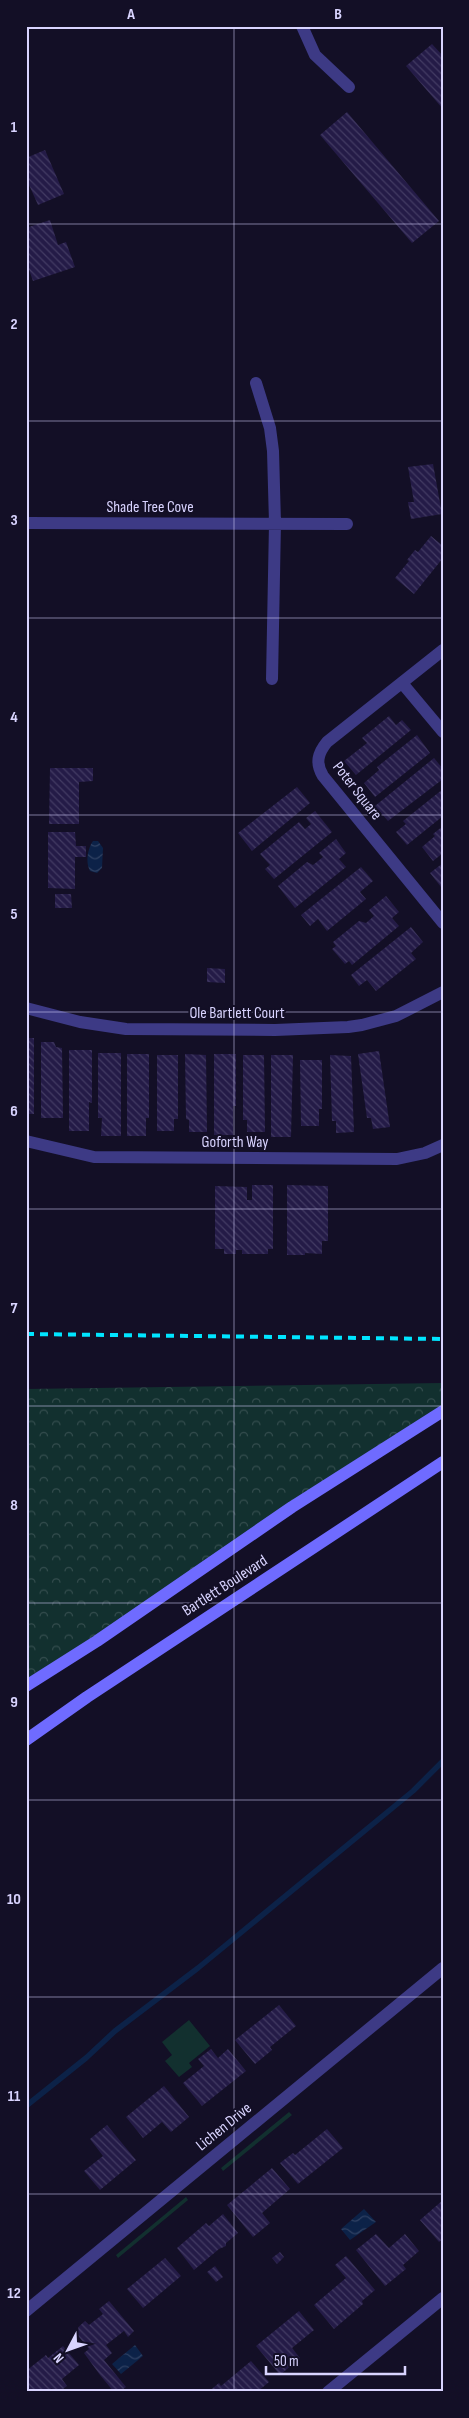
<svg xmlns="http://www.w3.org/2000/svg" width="469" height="2418" viewBox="0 0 469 2418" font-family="'Sofia Sans Condensed',sans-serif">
  <defs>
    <pattern id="park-crowns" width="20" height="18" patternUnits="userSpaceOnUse" patternTransform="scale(1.25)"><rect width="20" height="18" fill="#12302f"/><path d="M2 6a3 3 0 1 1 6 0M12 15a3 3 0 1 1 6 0" fill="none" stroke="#344d4e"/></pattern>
    <pattern id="water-waves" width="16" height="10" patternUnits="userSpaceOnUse" patternTransform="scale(1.25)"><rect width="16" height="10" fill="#0c2248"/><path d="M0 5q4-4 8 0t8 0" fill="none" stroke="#2f4163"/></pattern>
    <pattern id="building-back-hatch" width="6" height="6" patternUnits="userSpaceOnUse" patternTransform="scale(1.25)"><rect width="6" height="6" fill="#241b47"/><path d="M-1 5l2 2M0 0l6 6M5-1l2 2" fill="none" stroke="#433b63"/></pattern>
  </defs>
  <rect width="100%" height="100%" fill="#130f26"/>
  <path fill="#12302f" d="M189,2020l21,26 -21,17 3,4 -13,10 -14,-16 7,-6 -10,-13z
    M289,2112l3,3 -69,56 -2,-3z
    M186,2197l2,3 -70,58 -2,-3z"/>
  <path fill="url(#park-crowns)" d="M443,1383v28l-417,275v-297z"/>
  <path fill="url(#water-waves)" d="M93,841h5l5,7 -1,20 -5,5 -7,-2c-5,-9 -2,-23 3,-30z
    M364,2209l12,13 -26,18 -9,-11z
    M135,2345l8,11 -22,18 -9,-10z"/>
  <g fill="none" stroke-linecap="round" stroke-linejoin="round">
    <path stroke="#0c2248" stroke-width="5.5" d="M26,2106l60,-48 29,-27 83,-63 215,-177 30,-30"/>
  </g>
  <path fill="url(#building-back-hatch)" d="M432,44l11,12v53l-37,-43z
    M347,112l92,109 -27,22 -92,-108z
    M45,150l19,44 -26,11 -12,-27v-20z
    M50,220l8,25 8,-3 9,25 -42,14 -7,-20v-33z
    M433,464l9,50 -31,5 -3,-17h6l-6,-35z
    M431,536l12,10v12l-29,36 -19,-16 14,-17 -2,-1 8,-10 3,2z
    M389,716l7,9 6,-5 9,10 -55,45 -12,-14 23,-18 -5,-5z
    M417,735l13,18 -55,44 -11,-14 15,-13 -2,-3z
    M434,758l9,11v10l-55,42 -13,-15z
    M50,768h43v13l-14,1v42h-30z
    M297,787l13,16 -58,48 -14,-18z
    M443,789v27l-36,29 -11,-13 10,-8 -3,-3z
    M315,811l17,21 -58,47 -9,-10 5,-4 -10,-11 39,-32 6,7 6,-5 -5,-6z
    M443,826v27l-10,8 -11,-14 13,-11 -2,-2z
    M48,832h27l1,14h10v11h-11v32l-27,-1z
    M336,839l10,14 -7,6 7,8 -51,41 -17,-22 29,-24 6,3 10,-8 -4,-4z
    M443,863v22l-2,2 -11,-14z
    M361,867l12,14 -13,11 6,7 -39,32 -9,-12 -8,7 -9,-11z
    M55,894h16l1,14h-17z
    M386,896l13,16 -7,6 7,8 -47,39 -3,-4 -4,3 -13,-15 4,-3 -3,-4 26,-21 7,2 8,-7 -5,-6z
    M411,927l12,15 -12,11 5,6 -40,32 -9,-11 -8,6 -8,-11z
    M207,968l18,1v14l-18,-1z
    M26,1038h8v76h-8z
    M41,1042h13l2,5 6,1 1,70h-22z
    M69,1050h23v53l-3,-1v29h-20z
    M379,1051l11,76 -17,2 -2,-11h-4l-9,-64z
    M98,1053h23v83h-20l1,-18h-4z
    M127,1054h22v64h-3v18h-19z
    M185,1054l21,1 1,77h-18v-12l-3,-1z
    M214,1054h22v52h-3v29h-19z
    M157,1055h21v64h-4v12h-17z
    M243,1055h21l1,77h-18v-12h-4z
    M271,1055h22l-2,82h-20z
    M330,1055l21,1 3,76 -18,1v-12h-4z
    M300,1060h22v49h-3v17h-18z
    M252,1185h21v64h-5v5h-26v-4h-6v4h-12v-5h-9v-63l32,1v13h5z
    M287,1185l41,1v55h-6v13l-17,-1v2h-18z
    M279,2005l17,21 -26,21 2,3 -17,14 -20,-24z
    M211,2049l7,9 10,-9 18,22 -44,35 -19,-23 21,-17 -6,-7z
    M164,2086l25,31 -18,15 -9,-10 -19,16 -17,-21z
    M107,2125l29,35 -36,30 -16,-19 19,-15 -13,-17z
    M327,2129l16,19 -45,36 -18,-21 13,-10 2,2z
    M272,2168l18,21 -28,24 8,10 -17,14 -26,-32z
    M443,2200v39l-4,3 -19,-22z
    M223,2214l15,19 -12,10v3l-7,3 -25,21 -17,-22 29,-25 3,3z
    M376,2234l13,14 16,-14 14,17 -16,14 3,4 -21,17 -29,-36z
    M280,2252l4,5 -7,7 -5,-6z
    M346,2256l29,34 -13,11 1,3 -29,25 -20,-24 32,-27 -11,-13z
    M165,2258l16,18 -38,32 -16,-19z
    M215,2266l8,11 -7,5 -9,-10z
    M109,2301l25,30 -6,6 -4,-6 -18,14 6,8 -8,7 22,27 -7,5h-5l-14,-17 -16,-22 5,-4 -15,-18 11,-10 4,4 14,-11 -4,-5z
    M299,2311l15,19 -22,18 8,10 -20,17 -24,-29z
    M63,2346l16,19 -17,14 5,7 -8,6h-5l-2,-4 -4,4h-16l-6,-8v-13l20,-16 2,3z
    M251,2361l18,21 -12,10h-49l11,-9 2,3z"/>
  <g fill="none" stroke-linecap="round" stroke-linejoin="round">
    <path stroke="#3d3a85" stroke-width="12" d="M302,26l13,29 34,32
      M256,383l14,45 3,23 2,72 -3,156
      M26,523l321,1
      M443,650l-116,92c-9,11 -12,21 -4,34l120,147
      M402,683l41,49
      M26,1008l54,14 46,7 149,1 73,-3 14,-2 34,-9 47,-24
      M26,1141l68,16 303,2 28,-6 18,-8
      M26,2311l417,-343
      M328,2392l115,-94"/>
    <path stroke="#6f6bff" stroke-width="12" d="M26,1686l71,-45 195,-134 151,-96
      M26,1740l61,-43 356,-235"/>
    <path stroke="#00e5ff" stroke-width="4" stroke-dasharray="8 6" stroke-linecap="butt" d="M26,1334l417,5"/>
  </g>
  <path fill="none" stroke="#d9d4ff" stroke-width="1" stroke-opacity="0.55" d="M234,26v2366M26,224h417M26,421h417M26,618h417M26,815h417M26,1012h417M26,1209h417M26,1406h417M26,1603h417M26,1800h417M26,1997h417M26,2194h417"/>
  <g text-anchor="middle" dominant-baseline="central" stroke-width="4" stroke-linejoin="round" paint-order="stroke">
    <g font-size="16" fill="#d9d4ff" stroke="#130f26">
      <text x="150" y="507">Shade Tree Cove</text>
      <text transform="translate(357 791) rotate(52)">Poter Square</text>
      <text x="237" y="1013">Ole Bartlett Court</text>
      <text x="235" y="1142">Goforth Way</text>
      <text transform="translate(225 1586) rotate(-33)">Bartlett Boulevard</text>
      <text transform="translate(224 2127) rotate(-39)">Lichen Drive</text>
    </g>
  </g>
  <rect width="469" height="2418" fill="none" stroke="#130f26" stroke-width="55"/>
  <g transform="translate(68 2350) rotate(229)" stroke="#130f26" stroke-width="4" paint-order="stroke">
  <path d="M0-4L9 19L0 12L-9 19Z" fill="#d9d4ff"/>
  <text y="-8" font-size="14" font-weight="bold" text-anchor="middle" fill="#d9d4ff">N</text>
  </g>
  <path d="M266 2366v8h139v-8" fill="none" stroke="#d9d4ff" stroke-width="2.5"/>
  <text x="274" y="2366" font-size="15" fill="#d9d4ff" stroke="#130f26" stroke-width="4" paint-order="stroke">50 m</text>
  <rect x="28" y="28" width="414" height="2362" fill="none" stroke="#d9d4ff" stroke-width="2"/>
  <g font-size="16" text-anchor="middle" font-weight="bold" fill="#d9d4ff">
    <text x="131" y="19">A</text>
    <text x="338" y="19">B</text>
    <text x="14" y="132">1</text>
    <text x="14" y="329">2</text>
    <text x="14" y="525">3</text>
    <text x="14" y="722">4</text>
    <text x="14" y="919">5</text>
    <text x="14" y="1116">6</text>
    <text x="14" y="1313">7</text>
    <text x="14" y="1510">8</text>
    <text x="14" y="1707">9</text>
    <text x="14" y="1904">10</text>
    <text x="14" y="2101">11</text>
    <text x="14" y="2298">12</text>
  </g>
</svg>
